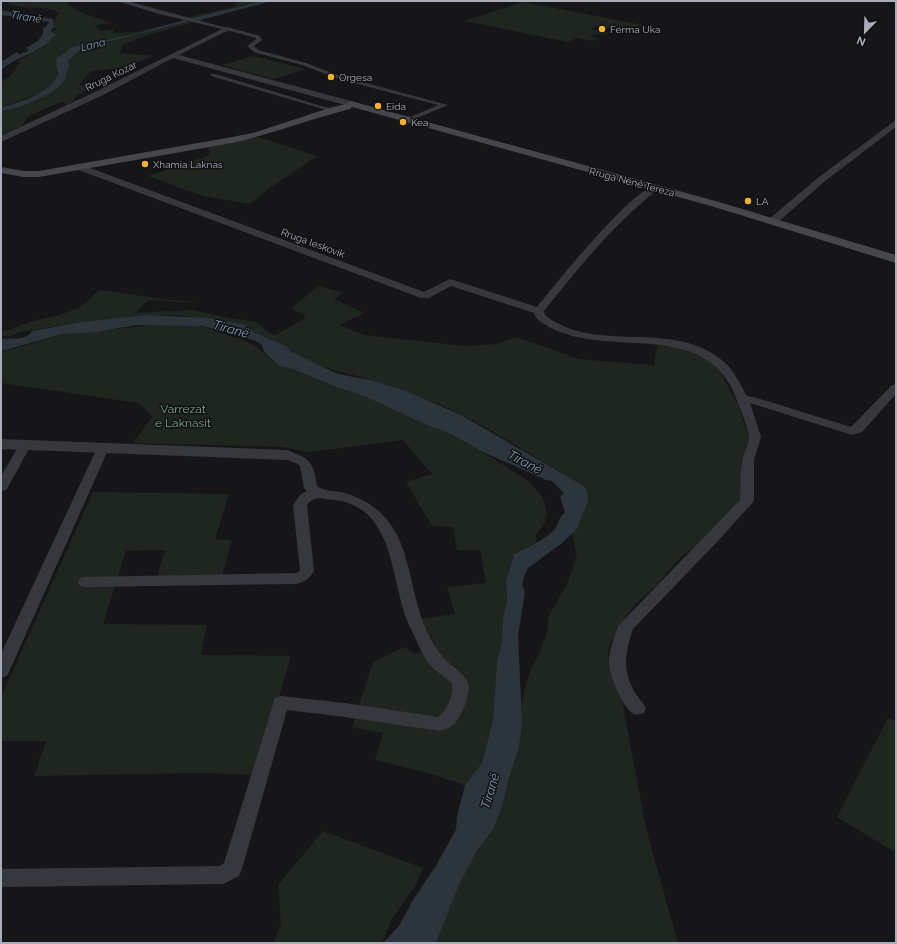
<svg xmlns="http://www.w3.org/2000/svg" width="897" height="944" viewBox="0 0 897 944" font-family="Raleway,sans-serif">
  <rect width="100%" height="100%" fill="#161618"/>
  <path fill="#1e261f" d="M6,1h57l17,11 31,11 -15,2 3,6 14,-2v4l24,-1 37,-9c-35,11 -71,17 -106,28l-12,30 -18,13 -37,13v-25l9,-6 9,-12v-3c13,-9 27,-14 37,-27l-5,-2 4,-2 -2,-7 6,-10c-17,-10 -38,0 -53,-12z
    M241,1h23c-13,5 -69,19 -80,17l50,-11h-1l4,-2 -5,-1z
    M523,2l120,23 -20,6 -26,-5 -6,3 20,4c-7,3 -13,0 -21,3l10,2 -8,3 -15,-3 -9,4 -103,-21z
    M191,21l3,1 -47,13 -24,10 -3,8 33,3 -31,12 -31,3 -12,14 16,1 -18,9 -8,11 -7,-4 -18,7 -16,8 -8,10 -19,8v-24l33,-10 9,-4 24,-27 3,-5 -2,-4 9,-9 18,-7z
    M253,56l53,13 -32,10 -52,-14z
    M258,137l59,19 -50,34 -17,14 -47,-8 -55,-20 62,-21 -2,-8z
    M319,286l24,7 -9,6 30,14 -25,12 24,10 102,11 32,-2 20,-7 62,22 75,6 3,-20h17l32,12 13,12 19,36 11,32 -8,23 1,39 -29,32 -36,30 -20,24 -20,18 -17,21 -12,25 1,21 13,31 24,127 32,115h-242l23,-58 16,-31 19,-26 9,-24 6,-26 10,-30 3,-25 -1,-19 10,-36 8,-14 8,-22 2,-17 18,-30 10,-30 -5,-21 5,-5 10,-25 -3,-18c-42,-23 -81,-51 -124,-72 -28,-13 -56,-23 -85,-33 -21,-7 -75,-16 -87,-34l-34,-15 -8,-7 -70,-10 -42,1 -26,4 -33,3 -54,9 -10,4h-10v-5c13,0 14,-5 26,-8 17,-6 38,-7 54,-17 6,-4 12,-11 19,-16l62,9 32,3 -3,1 -42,-3 -15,13 58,-3 32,7 32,5 11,9 8,4 29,-16 1,-5 -12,-4 2,-5z
    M165,324l36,2 44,15 9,4 25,21 11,2 49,20 25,8 65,30 20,7 32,18 46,29 15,16 5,16 -2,10 -10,14 2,6 -23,12 -8,27 1,20 -4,17 -1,22 -5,21 -4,59 -11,43 -17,22 -37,-12 -53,-13 8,-27 -31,-6 21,-65 31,-15 13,7 19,-10 -17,-25 36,-5 -8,-27 39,-4 -6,-33h-23l-4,-23 -21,-1 -26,-44 26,-8 -29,-34 -94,12 -26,-5 -150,-4 20,-27 -15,-13 -137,-20v-32l16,-3 46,-14z
    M93,492l136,2 -14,45 17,1 -10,36 -65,1 8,-27 -39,1 -23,73 104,1 -6,30 90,1 -35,119 -54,-2 -168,3 12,-35h-45v-44z
    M888,718l8,3v132l-59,-36z
    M323,831l100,37 -8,18 -23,33 -10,24h-109l8,-19 -3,-39z"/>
  <path fill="#2c353c" d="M264,1h8l-75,20 -9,-2z
    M1,10l52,9 1,8 -3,3v2l5,2c-14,19 -38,21 -55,36v-8l16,-10 2,2 10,-3 -3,-3 12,-7 5,-7v-5l5,-5 1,-2 -48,-7z
    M184,20l7,1 -96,24 -18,7 -9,9 2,4c-4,6 -3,12 -7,17 -13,15 -43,26 -62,29v-4c19,-4 51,-15 58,-34l-3,-6 1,-9 11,-7 1,-3 69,-15z
    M145,315l63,3 38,7 8,7 34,15 4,5 46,22 37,7 33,11 53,23 123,71 4,9 -1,9 -10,25 -15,14 -34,25 -4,9 -2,8 3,7 -7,44 4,87 -3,25 -10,30 -6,26 -9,24 -19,26 -16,31 -23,58h-53l16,-17 14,-26 22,-33 21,-37 1,-13 8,-32 17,-22 11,-43 4,-59 5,-21 1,-22 4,-17 -1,-20 8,-27c14,-7 31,-14 41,-25 4,-5 4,-13 10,-16l-5,-17 4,-3 -12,-12 -6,-1 -65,-29 -32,-18 -20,-7 -65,-30 -25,-8 -49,-20 -11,-2 -15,-14 -2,-7 -8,-5 -52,-14 -65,-1 -42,7 -32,2 -62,17v-12c10,-1 26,2 31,-8l43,-8z"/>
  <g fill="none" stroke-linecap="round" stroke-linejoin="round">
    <path fill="#37383d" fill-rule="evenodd" d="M228,27l32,9 2,4 -8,6 4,4 48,13 37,14 105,28 -38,16h-4v-2l32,-14 -99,-26 -37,-14 -48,-13 -7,-6 9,-7v-1l-30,-8v-2z
      M211,74h4l120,36 -5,1 -119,-35z
      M76,165h6l342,127 26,-13 87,28c15,-19 100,-125 120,-121l1,2 -1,2c-44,35 -78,77 -113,121l1,4c49,40 128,3 178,46 11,9 17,23 24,35l10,2 94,29 41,-42 4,-1v10l-34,38 -10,3 -102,-32 11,34 -7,23v41l-36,40 -85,88c-8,24 -11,41 2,64 3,5 8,9 11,15l-2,5c-4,1 -8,3 -12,0 -9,-6 -22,-36 -23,-47 -1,-14 5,-28 9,-40l122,-126c1,-13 0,-27 2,-39 1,-8 6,-16 7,-23 0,-8 -7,-24 -10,-32 -28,-92 -126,-45 -190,-79 -6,-4 -13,-7 -15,-14l-83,-27 -22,12h-8l-345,-129z
      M25,441l4,1 2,3 -23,42 -2,3 -5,1v-15l20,-34z
      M103,444l4,1 2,3 -100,224 -2,4 -6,2v-24l96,-206 2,-3z
      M287,451c23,6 27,12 30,35 8,5 15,5 24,6 15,4 28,10 40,21 31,29 28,81 46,118 5,9 9,19 16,26 9,11 21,14 26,29 0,11 -7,30 -15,38 -4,4 -9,5 -14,7l-95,-14 -58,-7 -45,159 -3,7 -16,8 -222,3v-18l219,-3 4,-3 51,-165 6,-2 64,7 93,14c9,-6 16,-23 14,-33 -6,-7 -13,-10 -19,-16 -10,-10 -16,-27 -22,-39 -22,-44 -13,-122 -77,-129 -12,-1 -19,-5 -27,5l7,66c-5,8 -9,11 -18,13l-211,3 -5,-1 -2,-4 2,-4 5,-1 212,-4 3,-3 -7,-65 8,-11 6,-3 -3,-3 -4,-22c-5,-5 -15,-5 -19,-11l2,-3z"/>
    <path fill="#37383d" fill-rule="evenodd" d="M117,1h10l104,28 -52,26 172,46 1,2 -4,2h-3l-172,-47 -72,38 -100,46v-6l94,-44 127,-63 -63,-15z
      M896,120v7l-71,54 -48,42h-8l-1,-2 1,-2 50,-42z
      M1,439l286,11 6,2 2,3 -2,3 -6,2 -286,-11z"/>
    <path fill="#45474d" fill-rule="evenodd" d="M351,101l368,101 177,53v8l-185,-57 -359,-99 -2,2c-40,10 -78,25 -118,34l-193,34h-15l-23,-4v-6l23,4h15l193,-34 21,-4 76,-25 17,-4z"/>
  </g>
  <g fill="#f2b134" stroke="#111113" stroke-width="1.5">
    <circle cx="602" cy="29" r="4"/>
    <circle cx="331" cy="77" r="4"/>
    <circle cx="378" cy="106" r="4"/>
    <circle cx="403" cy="122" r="4"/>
    <circle cx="145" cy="164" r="4"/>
    <circle cx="748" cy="201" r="4"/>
  </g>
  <g text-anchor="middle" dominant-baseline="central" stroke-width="3" stroke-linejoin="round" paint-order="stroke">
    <g font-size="10" fill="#a8adb8" stroke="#111113" text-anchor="start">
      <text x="610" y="29">Ferma Uka</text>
      <text x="339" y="77">Orgesa</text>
      <text x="386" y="106">Eida</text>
      <text x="411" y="122">Kea</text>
      <text x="153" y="164">Xhamia Laknas</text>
      <text x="756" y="201">LA</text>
    </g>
    <g font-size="10" fill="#a8adb8" stroke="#111113">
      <text transform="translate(111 76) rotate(-26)">Rruga Kozar</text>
      <text transform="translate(632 182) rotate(15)">Rruga Nënë Tereza</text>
      <text transform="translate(313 243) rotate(20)">Rruga leskovik</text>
    </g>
    <g font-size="11" font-style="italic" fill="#7f9bb3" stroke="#111113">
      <text transform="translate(26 17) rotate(9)">Tiranë</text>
      <text transform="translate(93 45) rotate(-14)">Lana</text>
    </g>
    <g font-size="12" fill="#7fa381" stroke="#111113">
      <text x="183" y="409">Varrezat<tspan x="183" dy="14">e Laknasit</tspan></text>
    </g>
    <g font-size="13" font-style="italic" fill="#7f9bb3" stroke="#111113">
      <text transform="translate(231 329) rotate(15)">Tiranë</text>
      <text transform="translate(525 462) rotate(28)">Tiranë</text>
      <text transform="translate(490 791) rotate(-73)">Tiranë</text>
    </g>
  </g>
  <rect width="897" height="944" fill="none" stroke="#a8adb8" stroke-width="4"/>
  <g transform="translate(865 32) rotate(203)" stroke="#111113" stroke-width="3" paint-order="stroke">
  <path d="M0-3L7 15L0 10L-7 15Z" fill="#a8adb8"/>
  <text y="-6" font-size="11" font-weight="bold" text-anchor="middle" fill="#a8adb8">N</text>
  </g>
</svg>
